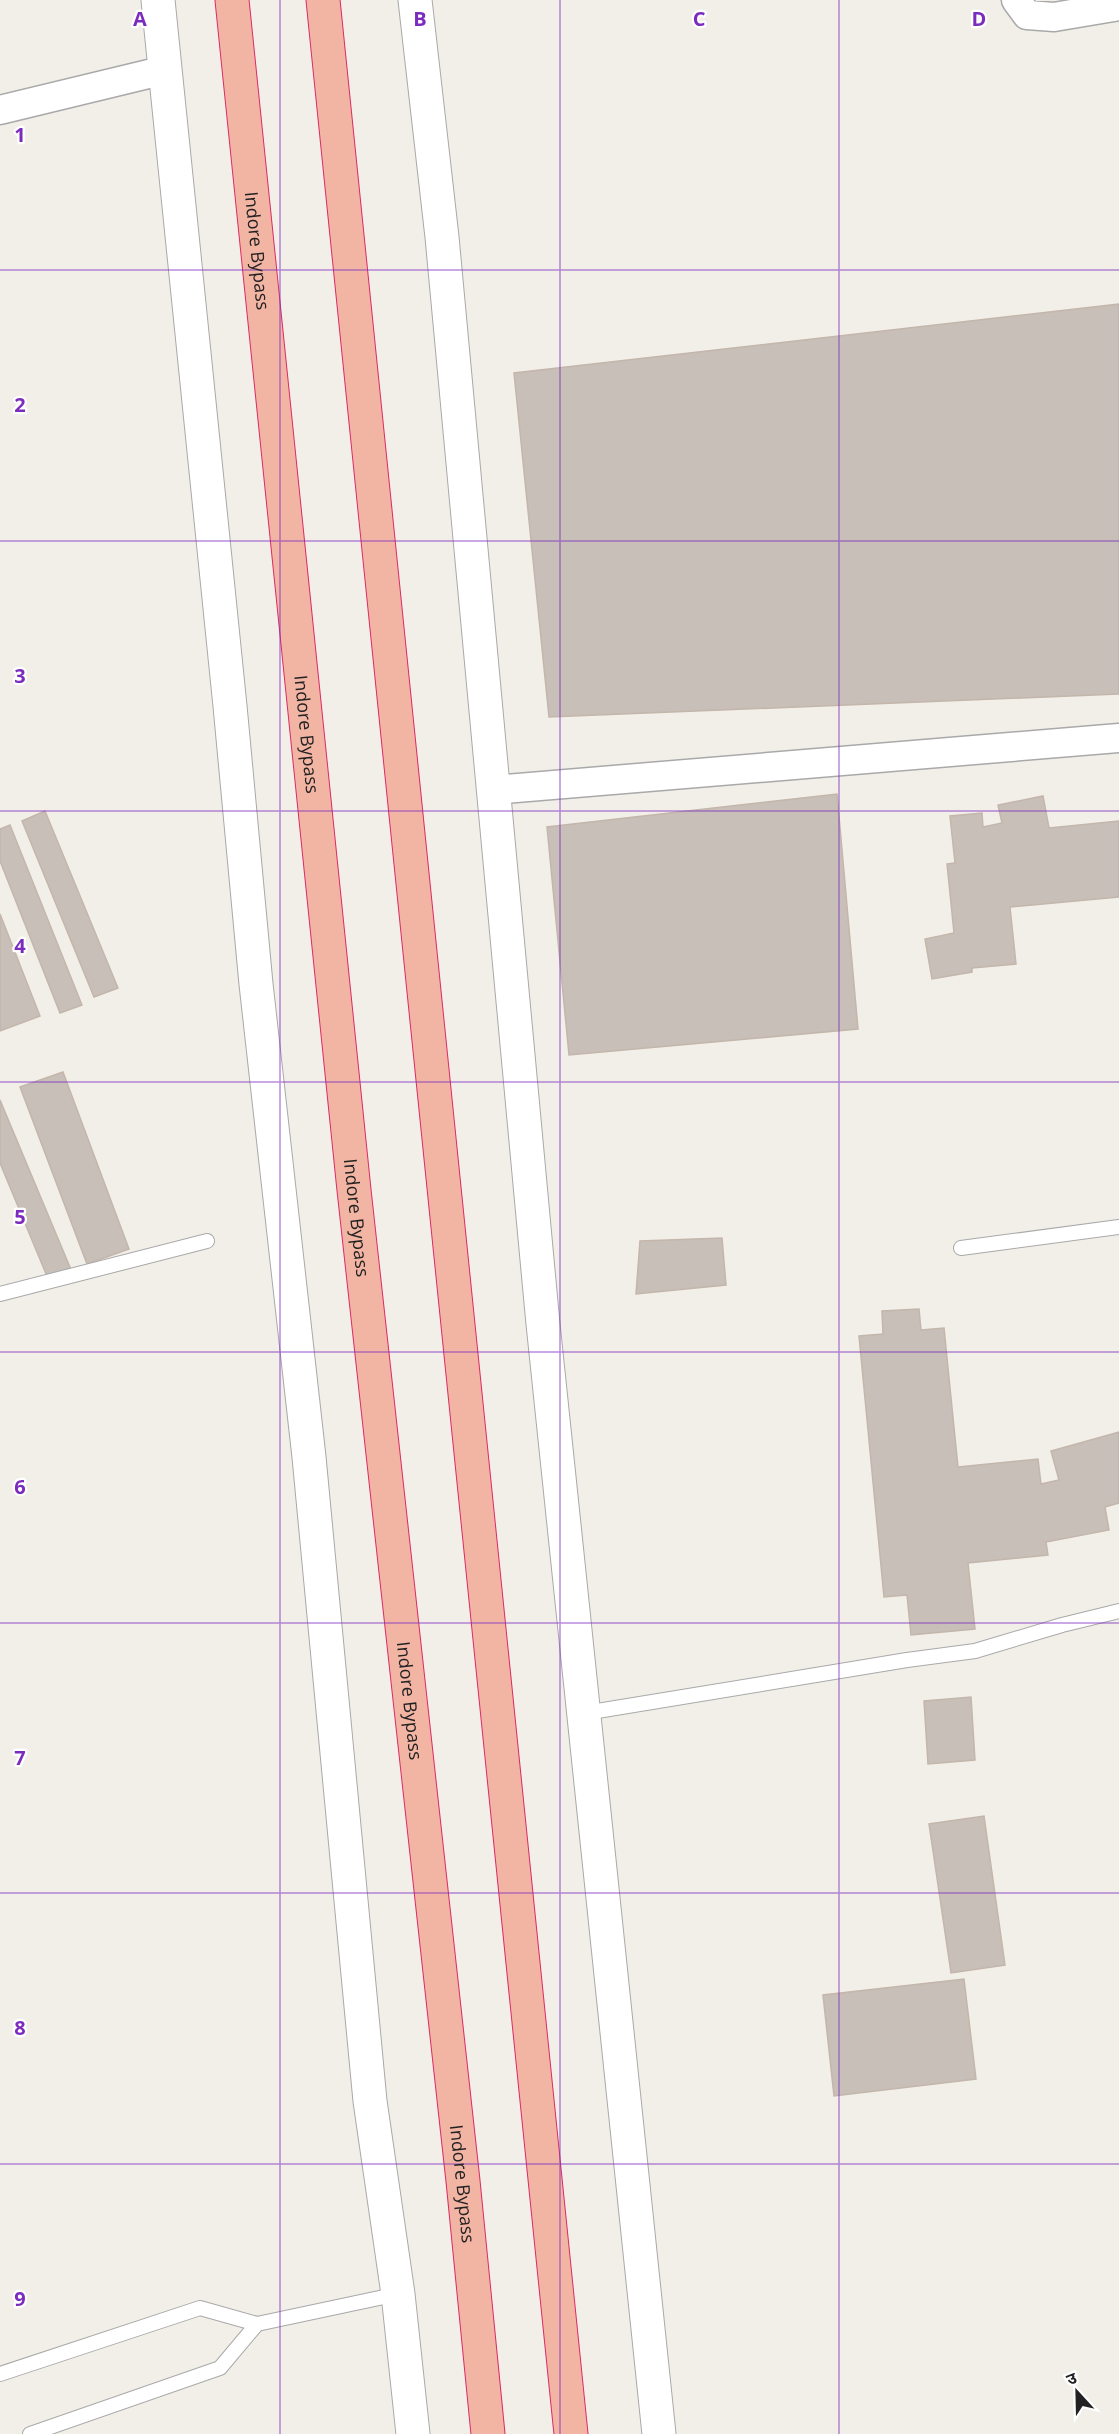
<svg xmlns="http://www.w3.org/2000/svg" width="1119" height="2434" viewBox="0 0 1119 2434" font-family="'Open Sans','Noto Sans Devanagari',sans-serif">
  <rect width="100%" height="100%" fill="#f2efe9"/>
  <path fill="#c7bfb8" stroke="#c4b6ab" stroke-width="1.5" d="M1119,304v390l-570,23 -35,-344z
    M837,794l21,235 -289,26 -22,-228z
    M1043,796l6,32 70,-7v76l-109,10 6,57 -44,4v4l-40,7 -7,-40 29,-6 -7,-69 8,-1 -5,-47 32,-3 1,14 19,-4 -4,-18z
    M45,811l73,177 -24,9 -72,-176z
    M10,825l72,180 -22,8 -60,-152v-32z
    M0,914l40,102 -40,15z
    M63,1072l66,177 -42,15 -67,-177z
    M0,1100l72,172 -23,9 -49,-118z
    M722,1238l4,47 -90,9 4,-53z
    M919,1309l2,21 23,-2 14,139 80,-8 3,25 18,-4 -8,-29 68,-19v71l-14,4 4,23 -63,12 2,13 -80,8 7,66 -64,6 -4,-40 -23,2 -25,-261 24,-2 -1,-23z
    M971,1697l4,63 -47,4 -4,-63z
    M984,1816l21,149 -54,8 -22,-149z
    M964,1979l12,100 -142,17 -11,-101z"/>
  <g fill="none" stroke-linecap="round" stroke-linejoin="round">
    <g stroke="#a9a9a9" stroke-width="16">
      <path id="service" d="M961,1248l158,-21
        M0,1294l207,-53
        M585,1713l322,-53 68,-9 87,-26 57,-14
        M0,2374l200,-66 57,16 141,-30
        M30,2434l190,-66 37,-44"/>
    </g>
    <g stroke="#a9a9a9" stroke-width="31">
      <path id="minor" d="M1016,0l11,15 27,2 65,-11
        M0,110l165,-40
        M493,790l626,-52"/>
    </g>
    <g stroke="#a9a9a9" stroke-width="35">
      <path id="tertiary" d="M158,0l72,706 26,278 53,473 61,644 28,193 15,140
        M415,0l27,237 101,1087 116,1110"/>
    </g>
    <g stroke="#dc2a67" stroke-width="35">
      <g id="trunk">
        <path id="s1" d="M232,0l122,1190 109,991 25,253"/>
        <path d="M323,0l248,2434"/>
      </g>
    </g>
    <use href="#service" stroke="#fff" stroke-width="14"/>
    <use href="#minor" stroke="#fff" stroke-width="28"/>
    <use href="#tertiary" stroke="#fff" stroke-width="33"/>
    <use href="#trunk" stroke="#f2b4a3" stroke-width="33"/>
  </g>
  <path fill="none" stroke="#7b2cbf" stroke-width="1.5" stroke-opacity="0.55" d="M280,0v2434M560,0v2434M839,0v2434M0,270h1119M0,541h1119M0,811h1119M0,1082h1119M0,1352h1119M0,1623h1119M0,1893h1119M0,2164h1119"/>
  <g text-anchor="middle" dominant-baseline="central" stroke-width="4.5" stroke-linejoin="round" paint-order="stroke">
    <g font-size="18" fill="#222" stroke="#fff">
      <text stroke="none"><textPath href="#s1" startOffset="252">Indore Bypass</textPath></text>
      <text stroke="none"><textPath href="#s1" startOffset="738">Indore Bypass</textPath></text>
      <text stroke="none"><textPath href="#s1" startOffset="1224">Indore Bypass</textPath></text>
      <text stroke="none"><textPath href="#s1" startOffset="1710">Indore Bypass</textPath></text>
      <text stroke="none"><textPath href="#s1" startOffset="2196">Indore Bypass</textPath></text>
    </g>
  </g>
  <g font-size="20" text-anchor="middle" font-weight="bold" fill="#7b2cbf" stroke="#fff" stroke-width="4.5" stroke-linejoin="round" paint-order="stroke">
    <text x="140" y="26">A</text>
    <text x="420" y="26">B</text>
    <text x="699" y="26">C</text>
    <text x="979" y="26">D</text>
    <text x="20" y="142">1</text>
    <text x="20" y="412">2</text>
    <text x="20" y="683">3</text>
    <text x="20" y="953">4</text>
    <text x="20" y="1224">5</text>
    <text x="20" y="1494">6</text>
    <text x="20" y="1765">7</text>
    <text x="20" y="2035">8</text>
    <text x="20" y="2306">9</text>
  </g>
  <g transform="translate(1077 2392) rotate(338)" stroke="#ffffff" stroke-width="4.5" paint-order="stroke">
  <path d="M0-4.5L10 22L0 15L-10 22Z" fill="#222222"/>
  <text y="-9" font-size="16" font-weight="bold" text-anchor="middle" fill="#222222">उ</text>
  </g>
</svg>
